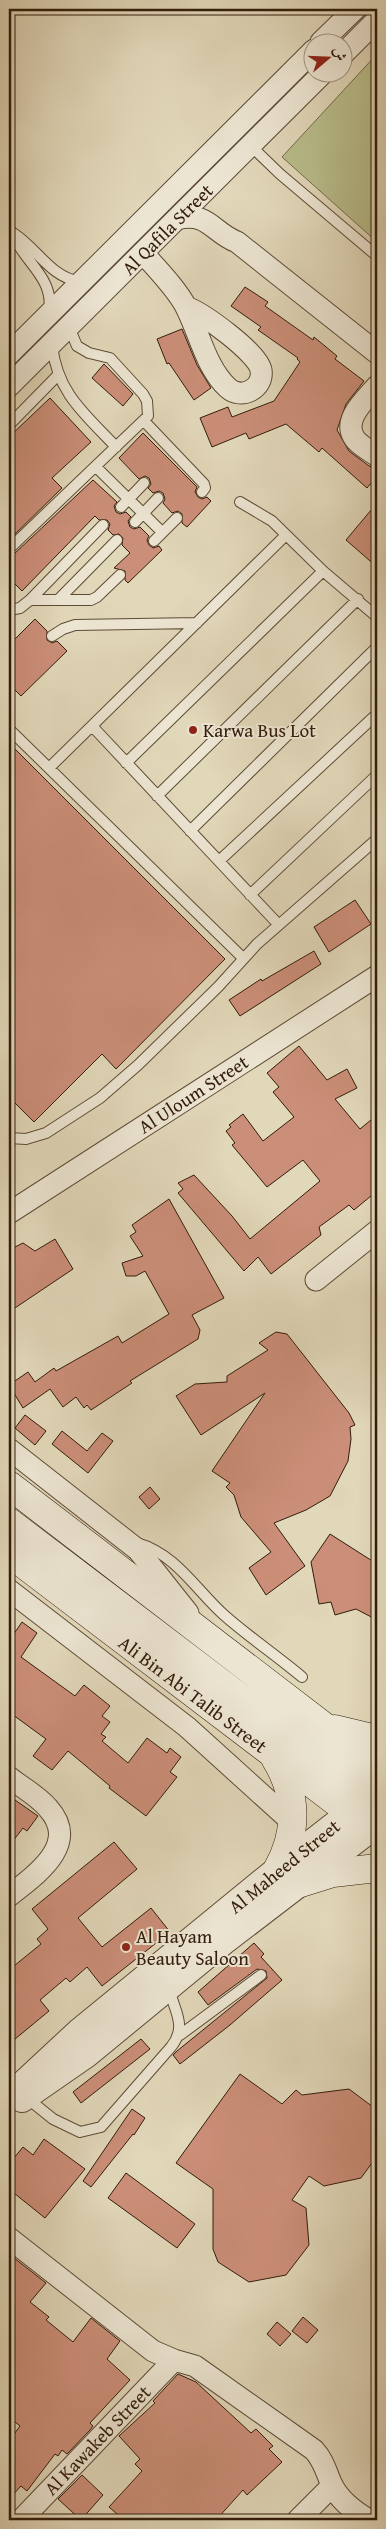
<svg xmlns="http://www.w3.org/2000/svg" width="386" height="2529" viewBox="0 0 386 2529" font-family="'Gentium Book Plus',Amiri,serif">
  <rect width="100%" height="100%" fill="#e1d7b9"/>
  <filter id="stains"><feTurbulence type="fractalNoise" baseFrequency=".004" numOctaves="4"/><feColorMatrix values="0 0 0 0 .2 0 0 0 0 .09 0 0 0 0 .02 0 0 0 .5 -.17"/></filter>
  <radialGradient id="worn" r=".72"><stop offset=".6" stop-color="#630" stop-opacity="0"/><stop offset="1" stop-color="#630" stop-opacity=".3"/></radialGradient>
  <path fill="#b8bd8b" stroke="#756c4b" d="M377,54v188l-95,-85z"/>
  <path fill="#cb8e78" stroke="#321c0b" d="M245,287l23,15 -3,4 48,34 1,-3 23,19 -2,3 29,22 -18,23 -9,26 12,21 20,15 8,2v8l-10,12 -45,-40 -3,4 -33,-28 -37,15 -3,-6 -34,14 -12,-29 28,-11 4,10 42,-16 26,-39 -3,-3 1,-1 -40,-28 3,-3 -30,-21z
    M182,329l15,36 14,23 -17,12 -25,-37 -2,1 -10,-25z
    M104,364l29,30 -10,12 -31,-28z
    M50,398l41,44 -39,36 10,10 -53,52v-103z
    M143,433l54,54 -2,5 3,5 4,2 5,-2 4,4 -24,26 -5,-4v-9l-4,-3 -6,2 -9,-10 2,-4 -2,-6 -4,-2 -6,2 -5,-5 3,-4 -2,-6 -4,-2 -6,3 -20,-21z
    M93,480l24,22 -3,4 2,6 4,2 6,-2 5,5 -3,4 2,6 4,2 6,-2 9,9 -2,4 2,5 4,3 6,-2 3,4 -34,33 -3,-3v-9l-11,-3 16,-15 -8,-8 1,-7 -4,-4 -6,1 -5,-5 2,-6 -3,-4h-8l-4,-4 -73,75 -13,-13v-22l5,-2z
    M377,503v64l-31,-27z
    M35,619l12,12v9l5,3 5,-2 10,10 -46,45 -12,-12v-39z
    M9,743l216,216 -109,110 -14,-15 -68,68 -25,-25z
    M355,900l16,24 -42,28 -15,-25z
    M314,951l7,13 -81,52 -11,-16 32,-21 1,2z
    M299,1046l28,34 20,-11 10,19 -22,11 25,30 17,-14v76l-23,19 -5,-5 -30,22 2,8 -50,39 -13,-17 -14,14 -66,-78 5,-4 -5,-6 16,-8 38,41 18,23 70,-58 -17,-21 -36,27 -35,-42 3,-2 -9,-12 5,-4 -2,-2 14,-11 20,27 31,-24 -21,-25 6,-5 -12,-14z
    M169,1199l55,99 -32,17 8,15 -2,9 -68,42 2,2 -41,27 -4,-5 -3,3 -8,-11 -13,10 -13,-18 -27,19 -14,-23 19,-13 7,10 19,-14 2,3 62,-35 4,7 47,-29 -24,-43 -9,5h-10l-4,-13 21,-7 -13,-20 6,-4 -4,-7z
    M55,1239l18,30 -64,43 2,-63 12,-6 12,8z
    M276,1332l11,2 62,79 6,12 -5,2 1,12 -3,22 -18,35 -24,14 -32,13 31,43 -39,29 -17,-27 22,-16 -30,-35 -7,-22 -8,-8 4,-4 -18,-12 53,-78 -64,42 -25,-39 19,-12 32,-2v-6l41,-26 -9,-7z
    M25,1415l21,16 -11,14 -20,-17z
    M62,1431l25,20 15,-18 11,8 -25,32 -36,-29z
    M150,1487l10,12 -11,10 -10,-12z
    M330,1534l47,30v56l-21,-11 -21,6 -4,-13 -12,2 -8,-42z
    M22,1622l15,11 -16,24 54,39 9,-11 26,21 -8,10 8,6 -9,12 5,3 -4,4 26,22 19,-25 20,15 3,-5 11,9 -11,15 7,5 -31,39 -37,-28 1,-2 -42,-35 -16,19 -19,-14 13,-17 -37,-27v-71z
    M15,1800l23,16 -11,15 -4,-3 -14,18v-37z
    M114,1842l23,27 -59,49 24,29 49,-39 19,24 -68,54 -15,-19 -17,15 -4,-4 -26,22 9,11 -40,33v-74l32,-26 -4,-5 11,-10 -16,-20z
    M254,1943l10,11 -3,3 21,23 -52,45 -50,39 -7,-9 4,-4 90,-73 -1,-7 -9,-2 -49,36 -10,-13z
    M141,2039l9,10 -69,54 -8,-11z
    M240,2074l42,30 14,-14 6,5 47,-6 28,21v46l-16,22 -37,8 -15,-10 -17,24 14,8 3,37 -23,30 -37,7 -31,-20 -5,-13v-60l-37,-26z
    M132,2109l13,9 -11,17 -1,-1 -42,53 -8,-6z
    M44,2139l41,30 -40,49 -36,-29v-25l14,-17 10,8z
    M126,2173l69,51 -18,24 -69,-50z
    M9,2254l37,29 -16,19 19,15 -3,3 27,22 18,-24 29,23 -13,18 23,21 -40,43 3,3 -3,4 -23,24 -5,-4 -4,6 -3,-2 -28,37 -6,-5 -12,13v-58l11,-15 -11,-9z
    M303,2317l15,13 -11,13 -15,-12z
    M277,2322l14,12 -11,12 -13,-12z
    M178,2374l18,8 55,51 5,-4 17,17 -4,3 13,13 -35,33 -4,-5 -27,30h-92l-15,-13 33,-36 -7,-7 5,-5 -21,-23 36,-33 -2,-2z
    M82,2475l21,20 -22,25 -23,-21z"/>
  <g fill="none" stroke-linecap="round" stroke-linejoin="round">
    <g stroke="#5e4b36" stroke-width="12">
      <path id="service" d="M251,146l29,28 97,82
        M12,232c10,29 43,45 37,80
        M13,233c25,16 36,43 67,49
        M52,345c5,48 33,69 64,102
        M144,421l60,63 1,4 -3,4
        M9,425l49,-50
        M96,467l66,65
        M240,502l32,19 51,50 54,46
        M121,507l23,-24
        M135,522l23,-24
        M154,541l23,-23
        M9,549l139,-133 -1,-15 -4,-7 -33,-36 -21,-5 -12,-7 -8,-19
        M30,600h61l6,-3 23,-22
        M58,600l59,-60
        M9,610l11,-2 10,-8 73,-75
        M52,636l11,-7 12,-4 122,-2
        M92,726l186,198
        M9,729l234,229
        M126,763l197,-192
        M49,768l237,-233
        M157,796l201,-197
        M190,831l187,-184
        M219,861l158,-147
        M250,895l127,-120
        M9,1138l17,1 20,-6 54,-35 38,-33 80,-78 39,-43 120,-105
        M137,1543c39,11 59,47 87,72 25,22 53,41 78,62
        M180,2035l81,-60
        M27,2098l26,21 27,13 21,-5 70,-80c17,-21 3,-36 -2,-59"/>
    </g>
    <g stroke="#5e4b36" stroke-width="23">
      <path id="minor" d="M321,42l34,-33
        M344,53l33,-33
        M177,219c31,-8 36,14 60,23l140,111
        M143,253c13,15 34,36 43,54 13,25 20,61 42,81 13,12 36,1 33,-18 -3,-17 -58,-57 -75,-63
        M9,354l305,-304
        M9,386l315,-314
        M377,386c-11,13 -36,34 -22,53 5,7 16,12 22,17
        M9,1213l368,-237
        M316,1280l61,-49
        M9,1449l129,101 50,63
        M9,1590l178,137 106,96
        M9,1777c12,10 29,19 39,31 33,37 -13,67 -39,88
        M9,2238l144,113 21,9 21,6 119,84c10,11 12,22 18,35 8,16 23,27 37,35
        M21,2520l153,-160
        M298,2520l34,-34"/>
    </g>
    <g stroke="#5e4b36" stroke-width="28">
      <path id="tertiary" d="M9,2097l71,-66 197,-161 91,-71
        M22,2099l65,-45 136,-112 154,-118"/>
    </g>
    <g stroke="#321c0b" stroke-width="29">
      <path id="secondary" d="M9,1485l368,282
        M9,1522l362,275 6,1
        M9,1553l368,280
        M335,1729l42,10
        M275,1758c23,37 23,75 2,112
        M298,1884l35,-11 44,-5"/>
    </g>
    <use href="#service" stroke="#ece5d2" stroke-width="10"/>
    <use href="#minor" stroke="#ece5d2" stroke-width="21"/>
    <use href="#tertiary" stroke="#ece5d2" stroke-width="26"/>
    <use href="#secondary" stroke="#ece5d2" stroke-width="28"/>
  </g>
  <g fill="#8f2418" stroke="#ece5d2" stroke-width="2">
    <circle cx="193" cy="730" r="5"/>
    <circle cx="126" cy="1947" r="5"/>
  </g>
  <g text-anchor="middle" dominant-baseline="central" stroke-width="4" stroke-linejoin="round" paint-order="stroke">
    <g font-size="19" fill="#321c0b" stroke="#ece5d2">
      <text transform="translate(167 229) rotate(-45)">Al Qafila Street</text>
      <text transform="translate(193 1094) rotate(-33)">Al Uloum Street</text>
      <text transform="translate(193 1694) rotate(37)">Ali Bin Abi Talib Street</text>
      <text transform="translate(284 1866) rotate(-39)">Al Maheed Street</text>
      <text transform="translate(97 2440) rotate(-46)">Al Kawakeb Street</text>
    </g>
    <g font-size="19" fill="#321c0b" stroke="#ece5d2" text-anchor="start">
      <text x="203" y="730">Karwa Bus Lot</text>
      <text x="136" y="1936">Al Hayam<tspan x="136" dy="22">Beauty Saloon</tspan></text>
    </g>
  </g>
  <rect width="386" height="2529" fill="none" stroke="#e1d7b9" stroke-width="30"/>
  <rect x="10" y="10" width="366" height="2509" fill="none" stroke="#321c0b" stroke-width="2.5"/>
  <rect x="15" y="15" width="356" height="2499" fill="none" stroke="#321c0b"/>
  <g transform="translate(328 58) rotate(71)"><circle r="24" fill="#ece5d2" stroke="#a29582"/>
  <path d="M0-4L9 19L0 12L-9 19Z" fill="#8f2418"/>
  <text y="-8" font-size="14" font-weight="bold" text-anchor="middle" fill="#321c0b">ش</text>
  </g>
  <rect width="100%" height="100%" filter="url(#stains)"/>
  <rect width="100%" height="100%" fill="url(#worn)"/>
</svg>
